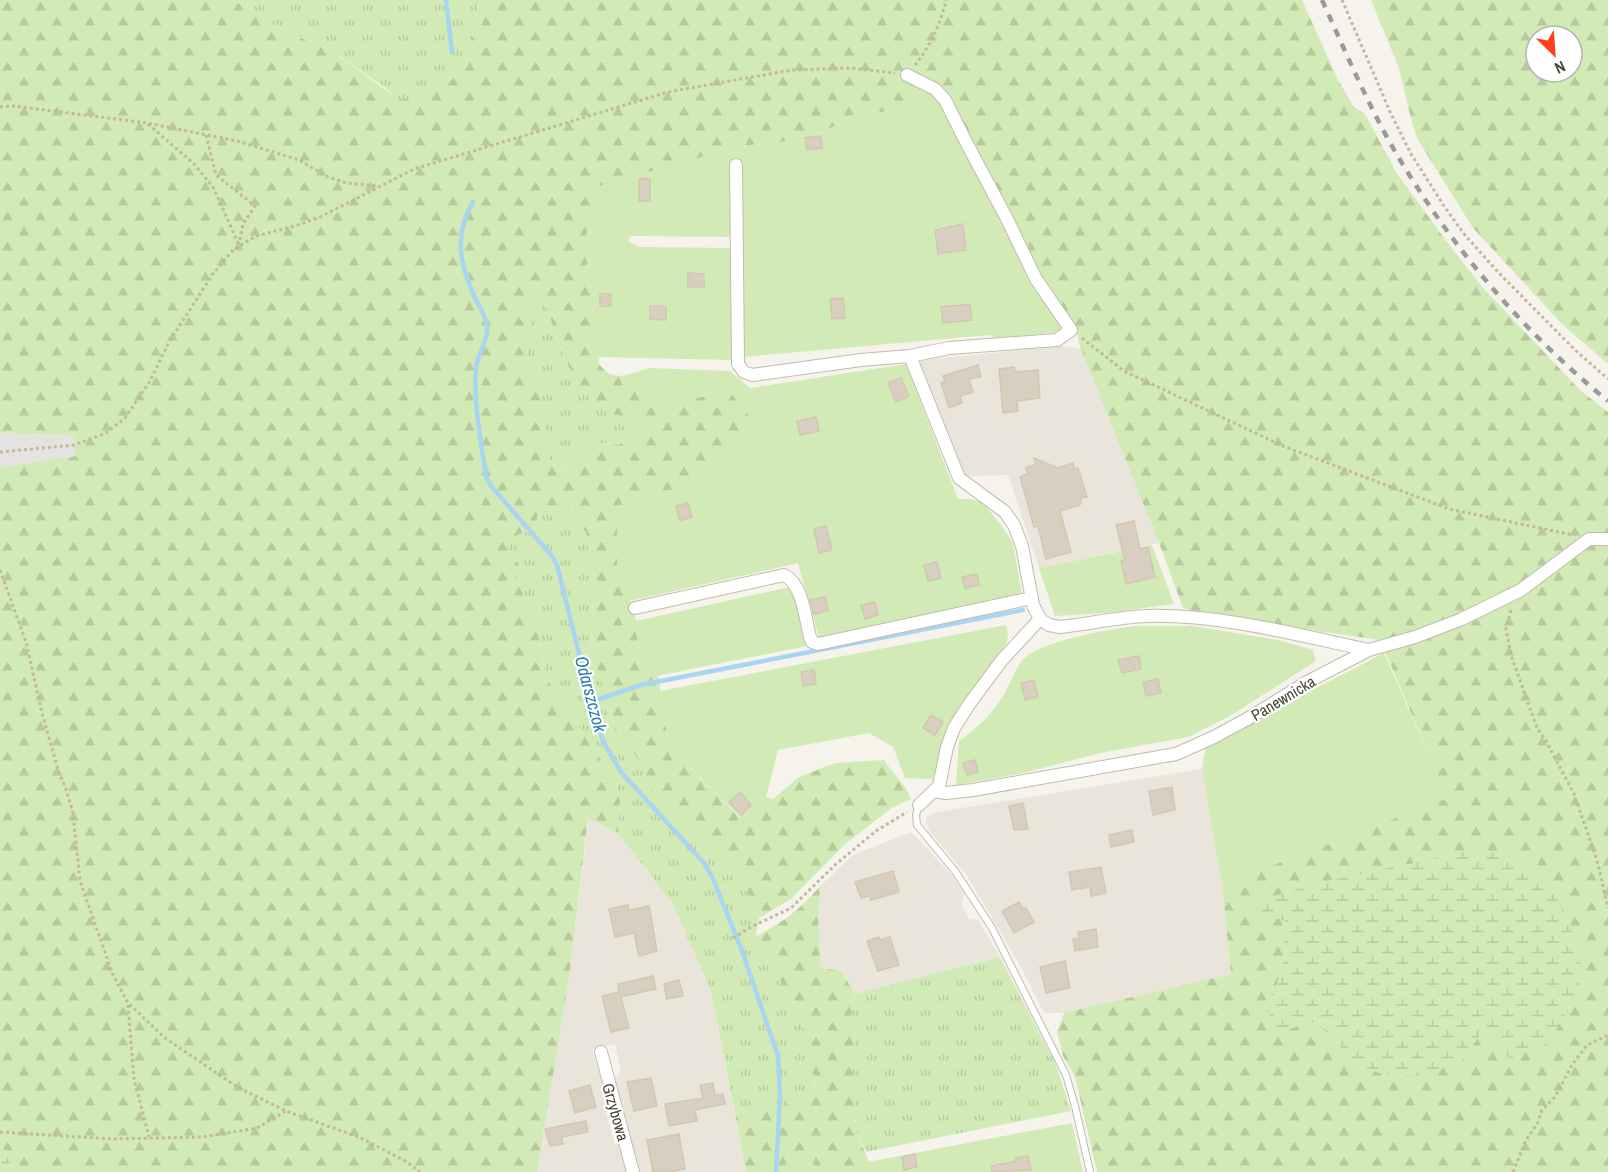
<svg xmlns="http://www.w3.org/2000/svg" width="1608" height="1172" viewBox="0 0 1608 1172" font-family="'Archivo Narrow',sans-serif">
  <defs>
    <pattern id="grass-tufts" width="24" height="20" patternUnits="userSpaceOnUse" patternTransform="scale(1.5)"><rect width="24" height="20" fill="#d2eab5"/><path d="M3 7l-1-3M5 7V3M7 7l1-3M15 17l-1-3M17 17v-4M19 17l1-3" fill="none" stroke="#b6ca9c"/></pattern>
    <pattern id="forest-firs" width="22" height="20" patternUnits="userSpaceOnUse" patternTransform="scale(1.5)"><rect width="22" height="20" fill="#d2eab5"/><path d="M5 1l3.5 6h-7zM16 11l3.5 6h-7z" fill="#b6ca9c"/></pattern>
    <pattern id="wetland-marsh" width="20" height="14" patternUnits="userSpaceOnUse" patternTransform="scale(1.5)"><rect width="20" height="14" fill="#d2eab5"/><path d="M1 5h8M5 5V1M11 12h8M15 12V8" fill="none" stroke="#b6ca9c"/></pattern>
  </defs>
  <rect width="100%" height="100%" fill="#f6f3ec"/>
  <path fill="#eae5da" d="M1063,346l18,3 78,194 -120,25 -31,-93 -44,1 -45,-116z
    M1202,769l20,116 9,89 -167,39h-20l-20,-40 -37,-64 -21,-35 -37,-43 -3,-9v-5l11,-5z
    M589,817l29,16 55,71 38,87 35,181h-110l-24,-90 9,-11 -6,-27 -23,6 18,59 -4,4 9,31 5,1 8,27h-91l32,-193z
    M911,832l40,42 13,20 -2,12 7,13 9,1 22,37 -145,37 -14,-23 -19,-3 -2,-3 -2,-57 3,-23 32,-30z"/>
  <path fill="url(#grass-tufts)" d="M230,0h250l-6,24 -6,42c-25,22 -35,28 -68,35l-13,-12 -57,-39 -47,-20 -39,-24z
    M544,297c13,42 24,91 66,115 9,6 25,6 36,8l6,9 -34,16 -24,-3 -24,25 -19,-3 -4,-22 -23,-78 5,-23 -3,-41z
    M555,504l16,1 4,18 11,9 9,46 -4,64 2,15 16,46 6,24 31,43 2,12 20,28 34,23 14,23 33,10 -1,12 9,24 2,16 -3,18 9,21 35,57 16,66 -7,14 -41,18 -33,1 -24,-122 -38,-87 -55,-71 2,-32 -3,-15 -10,-19 -16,-20 -33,-55 -11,-12 -4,-15 -6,-43 -22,-44 -9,-33 12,-10 18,-9 3,-20z
    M1000,957l56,108 15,46 -205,41 -9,-19 -5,-45v-33l4,-20 -5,-18 4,-23z
    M803,1155h13l-2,17h-32l4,-14z"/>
  <path fill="url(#forest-firs)" fill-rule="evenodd" d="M0,0h230l14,6 39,24 47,20 70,50c33,-6 43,-12 68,-34l6,-42 6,-24h822l36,80 16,27 11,7 31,58 51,70 37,47 97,102 27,21v760h-511l-22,-95 -12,-21 -6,-24 7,-19 167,-39 -9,-89 225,-88 -67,-157 -174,-25 -23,-7 -24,-65 -78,-194 -6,-22 -34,-51 -36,-75 -40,-69 -15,-38 -21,-16 -22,32 -51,4 -45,25 -71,7 -155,100 14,118c15,20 30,10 50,4l-4,17 22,20 62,-15 21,27c-9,14 -17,31 -27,43 -18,23 -78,39 -105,46l-1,69 13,26 6,20 5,57 17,-3 10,65 6,11 67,68 25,-22 7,2 26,-22 36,-14 49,-3c9,14 22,24 27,39l-19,9 -47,36 -54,55 -32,19 -2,-16 -15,-14 6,-10v-12l-9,-1 -23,-9 -14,-23 -34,-23 -21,-28 -1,-12 -31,-43 -6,-24 -16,-46 -2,-15 4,-64 -9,-46 -11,-9 -4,-18 -32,1 -3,20 -18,9 -12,10 15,23 -6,10 22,44 6,43 4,15 11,12 33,55 16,20 10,19 3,15 -2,32 -30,-15 -19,161 -32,193h-521l-16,-28v-677l75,-11 -2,-20 -73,-3zM544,297c13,42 24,91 65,115 10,6 26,6 37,8l5,9 -33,16 -24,-3 -25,25 -18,-3 -4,-22 -1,-31 -9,-25 -13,-22c6,-24 11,-40 2,-64z
    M1371,0h237v364l-46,-40 -89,-96 -55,-88 -7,-21 -12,-51zM1536,36h36v36h-36z
    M821,885l-3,23 2,57 2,3 19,3 14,23 -4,23 5,18 -4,20v33l5,45 16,39h-59l1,-17h-12l-17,3 -4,14h-36l-11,-59 33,-1 41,-18 7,-13 -16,-67 -35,-57 -9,-21c30,-15 43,-26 65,-51z"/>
  <path fill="url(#wetland-marsh)" d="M1480,849l36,11 40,34 23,55 2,19 -2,29 -9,9 -22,37 -38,16 -27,-28 -23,32 -40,13 -41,-3 -28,-11 -18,-26 -19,-14 -36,10 -12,-24 17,-39 3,-48 -31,-8 1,-11 57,-18z
    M0,1144l16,28h-16z"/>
  <path fill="#d2eab5" d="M922,88l15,8 10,18 84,165 30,48 -2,5 -62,7 -8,-4 -246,22 -2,-197h-10l2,77 -102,-1 -3,5 12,6 93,1v112l-135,-3 -13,-111 7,-58 148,-42 71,-7 45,-25 51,-4z
    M906,364l52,135h14l12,5 20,25 9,15 9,51 -203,42 -21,-74 -168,38 -13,-26 1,-69c27,-7 87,-23 105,-46 10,-12 18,-29 27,-43l-21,-27 -62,16 -22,-21 4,-17 81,3 20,17z
    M1152,545l22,59 -69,9 -50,3 -16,-48z
    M790,587l4,3 13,56 -166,33 -5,-58z
    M1006,625l2,9 -1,8 -66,105 -8,32 -28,-1 -12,-31 -24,-14 -91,17 -12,47 -24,22 -68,-68 -6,-11 -8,-49z
    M1134,626h58l86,14 35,10 3,11 -86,55 -42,21 -88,16 -77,20 -67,12 3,-44c16,-11 31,-25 42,-42 8,-11 12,-26 20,-37 15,-21 87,-32 113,-36z
    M1384,653l64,145 -226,87 -20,-116 4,-24z
    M1072,1123l11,49h-210l-5,-10z"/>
  <path fill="#e5e3e0" d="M0,433l73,3 2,20 -75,11z"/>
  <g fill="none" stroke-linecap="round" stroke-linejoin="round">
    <path stroke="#a9d4f2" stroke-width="4.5" d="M446,0l6,52
      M473,202c-20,33 -13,63 2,96 5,11 11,17 12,29 1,14 -9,27 -11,40 -3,34 5,75 10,109l5,10 61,70 5,9 39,157 8,21 17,29 83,91 9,16 28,69 37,108 2,39 -4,77
      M591,702l50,-17 382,-75"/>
  </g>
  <path fill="#d8cfc1" stroke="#d3c7b4" stroke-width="1.5" d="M821,136l1,12 -15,2 -2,-12z
    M650,178v23h-11v-22z
    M963,224l3,26 -28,4 -3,-24z
    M688,273l16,1v13h-16z
    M600,294h11v12h-11z
    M843,298l2,20 -13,1 -2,-20z
    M970,304l2,16 -29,3 -2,-16z
    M650,306h16v14l-16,-1z
    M978,365l3,12 -12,2 4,13 -13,4 2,7 -13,5 -8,-25 4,-1 -2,-6z
    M1014,367l1,5 23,-2 2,28 -23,3 1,10 -15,2 -4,-44z
    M901,378l8,18 -13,6 -8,-19z
    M816,417l3,14 -19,4 -3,-14z
    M1034,458l24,10 15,-5 1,6 4,-1 9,29 -6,1 -1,7 -20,6 11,41 -25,7 -8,-33 -4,1 -14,-50 7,-3 -1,-7 10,-2z
    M688,503l4,14 -12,4 -4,-15z
    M1134,521l6,28 8,-2 7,30 -29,7 -5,-23 4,-1 -9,-35z
    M826,526l6,24 -13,3 -5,-24z
    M937,562l4,16 -13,3 -4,-16z
    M977,574l2,11 -14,3 -3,-11z
    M825,597l3,14 -14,3 -4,-14z
    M875,602l3,13 -13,4 -4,-14z
    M1139,656l2,13 -19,4 -4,-13z
    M814,670l2,14 -13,2 -2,-14z
    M1158,679l3,14 -15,3 -3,-14z
    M1034,680l4,17 -13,3 -4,-17z
    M931,715l12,7 -8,13 -12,-7z
    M975,760l3,12 -11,3 -4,-12z
    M1172,787l3,23 -22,5 -4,-24z
    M740,792l11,13 -10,10 -12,-13z
    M1023,803l5,26 -14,1 -5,-24z
    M1132,830l2,12 -23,5 -2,-12z
    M1101,867l5,26 -15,3 -1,-9 -18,3 -3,-18z
    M893,871l6,21 -28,8 -1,-4 -9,2 -6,-16z
    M1019,902l4,7 3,-1 8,14 -20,11 -12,-22z
    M628,905l1,5 20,-4 8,45 -18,5 -5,-23 -19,4 -6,-28z
    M1096,929l2,18 -23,4 -2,-12 6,-1 -1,-6z
    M879,937l1,3 10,-3 9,28 -21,6 -11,-30z
    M1065,961l5,27 -24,5 -6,-26z
    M653,976l3,13 -35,8 8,31 -18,4 -9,-36 17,-4 -1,-8z
    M679,980l4,16 -16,3 -3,-15z
    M651,1078l6,28 -23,5 -7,-29z
    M713,1083l2,12 8,-1 2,10 -30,6 2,11 -28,5 -4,-22 38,-6 -3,-13z
    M590,1085l6,22 -21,6 -6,-22z
    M586,1121l2,11 -26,5 1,7 -13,2 -5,-17z
    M679,1134l6,35 -15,3h-17l-6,-32z
    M915,1154l2,13 -13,3 -2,-13z
    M1028,1156l3,14 -39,2 -1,-6 25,-5 -1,-3z"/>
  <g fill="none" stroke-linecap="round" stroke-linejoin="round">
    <g stroke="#c2bbae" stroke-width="8">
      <path id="service" d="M919,805l-3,10 1,10 38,46 37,57 74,147 9,31 15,66"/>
    </g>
    <g stroke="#c2bbae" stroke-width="14">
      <path id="minor" d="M907,75l28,14 10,11 21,42 40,75 30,62 35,51 -14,10 -108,8 -39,8 49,122 46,34 9,13 8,21 11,59 7,14 9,6 11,2c29,-3 58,-10 87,-11 73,-2 151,19 222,34
        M736,165l2,199 6,8 8,3 109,-15 49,-4
        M635,608l149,-33c19,9 21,43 26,62l2,5 6,2 214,-46
        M934,791l12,2 27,-3 203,-36 38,-17 35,-19 58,-36 62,-32 46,-13 47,-18 59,-29 68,-51h19
        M919,805l20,-19 8,-39 7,-19 16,-25 32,-43 38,-41
        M601,1052l32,120"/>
    </g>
    <path stroke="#c4b79f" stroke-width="3" stroke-dasharray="3 3" stroke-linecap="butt" d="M1342,0l49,114 20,40 33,52 20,28 32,36 79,80 33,29
      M915,65c15,-18 26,-42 31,-65
      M0,107l14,-1 133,17 90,18 62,19 29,17 19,6 30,3
      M148,124l46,40 19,23 26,58
      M206,135l10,40 39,31 -12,18 -4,20
      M1082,338l42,33 159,75 166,63 124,26
      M0,452l74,-7 32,-12 19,-15 25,-37 19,-39 44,-68 20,-24 23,-14 39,-10 25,-9 94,-48 254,-77 124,-22 58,-2 45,5
      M0,570l26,72 16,71 17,60 7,16 7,24 7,68 33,94 15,28 37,35 72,49 49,24 75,27 46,24 13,10
      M1511,610l-5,19 5,26 26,73 9,13 28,53 23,66 11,48
      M733,938l20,-12 38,-18 45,-44 40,-33 31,-19
      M128,1005l6,74 15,58
      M0,1132l113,7 89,-2 55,-9 29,-17
      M1513,1172l13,-32 11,-16 5,-14 13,-13 17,-32 15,-20 21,-10"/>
    <use href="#service" stroke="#fff" stroke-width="6"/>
    <use href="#minor" stroke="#fff" stroke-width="12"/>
    <path stroke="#9a9a9a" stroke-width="4.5" stroke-dasharray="8 8" stroke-linecap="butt" d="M1322,0c26,57 50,115 83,168 54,88 123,168 203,233"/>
  </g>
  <g text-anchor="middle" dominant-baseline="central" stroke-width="4.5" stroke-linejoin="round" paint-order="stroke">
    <g font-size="16" fill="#4b4439" stroke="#fff">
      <text transform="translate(1283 698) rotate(-31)">Panewnicka</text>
      <text transform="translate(616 1112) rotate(74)">Grzybowa</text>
    </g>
    <g font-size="18" font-style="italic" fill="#2e7ab2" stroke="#fff">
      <text transform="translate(591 694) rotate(75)">Odarszczok</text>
    </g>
  </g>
  <g transform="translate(1554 54) rotate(155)"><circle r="28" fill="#ffffff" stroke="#b7b4b0" stroke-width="1.5"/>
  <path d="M0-4.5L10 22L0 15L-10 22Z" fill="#fc3f1d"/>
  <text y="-9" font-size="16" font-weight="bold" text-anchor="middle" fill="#4b4439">N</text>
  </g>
</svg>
